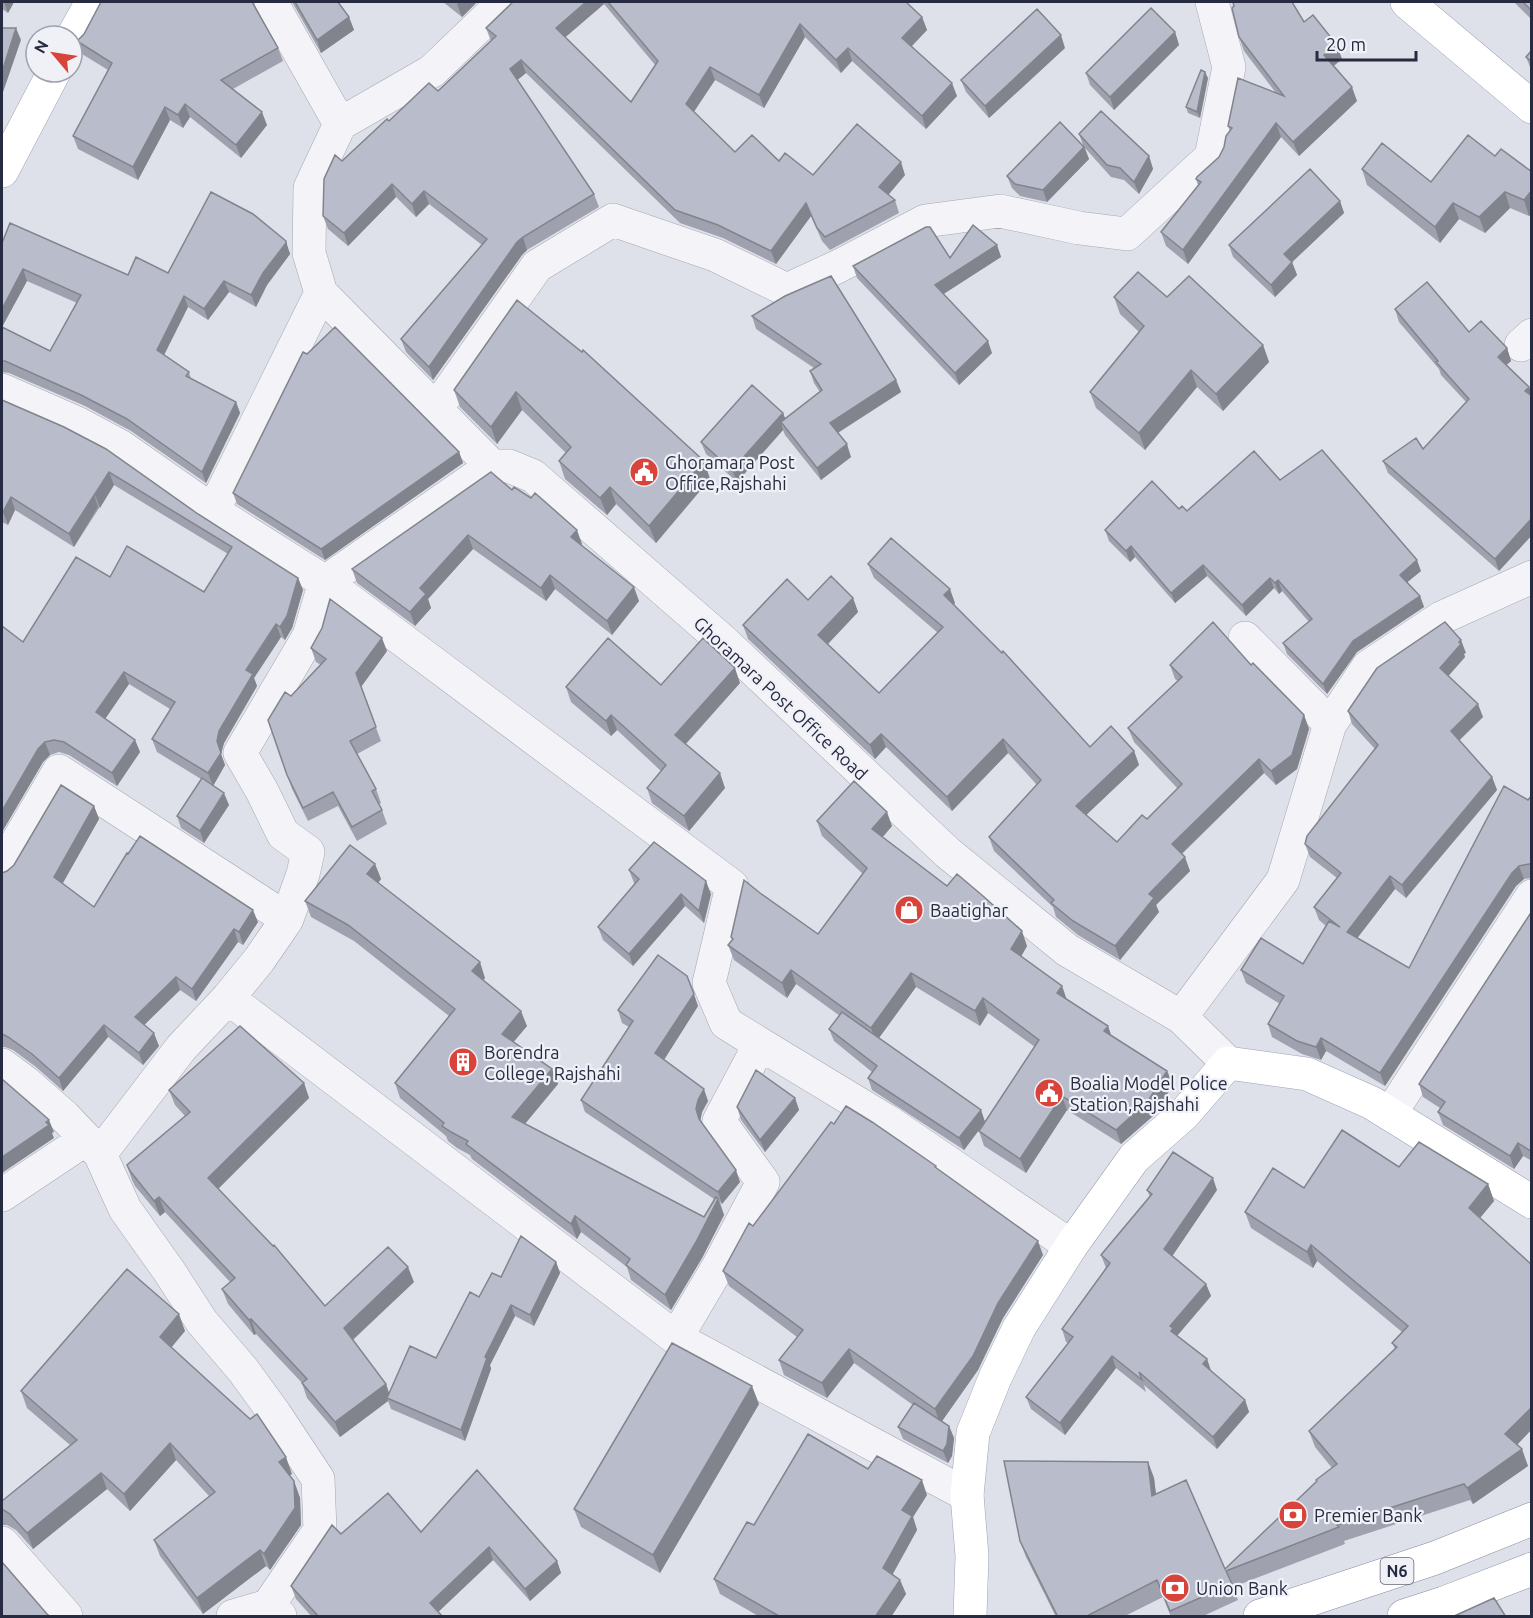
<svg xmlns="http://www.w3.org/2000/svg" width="1533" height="1618" viewBox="0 0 1533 1618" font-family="Ubuntu,sans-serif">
  <rect width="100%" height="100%" fill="#dfe1ea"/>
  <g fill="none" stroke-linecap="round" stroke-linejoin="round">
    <g stroke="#a4a7b4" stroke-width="34">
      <path id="minor" d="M340,124l92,-53 72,-69
        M321,293l171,173
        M1521,345l11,-10
        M2,390l75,33 43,23 93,65 112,71 407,304 -23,97 17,40 34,21
        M436,409l101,-143 76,-46 102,35 72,35 52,-24 86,-45 75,-10 79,17 48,6 84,-77 18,-90 -17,-65
        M213,511l108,-218 -12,-40 1,-65 30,-64 -69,-122
        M325,582l167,-116h17l24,10 191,166 224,211 119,97 114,67 47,46
        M1245,638l85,86
        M2,868l57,-97 228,148
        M228,998l448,340 291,157
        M1181,1017l102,-137 47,-156 38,-57 73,-49 91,-41
        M2,1065l23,17 40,35 35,37 25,55 44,62 33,51 41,48 32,44 43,65 2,51 -52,76 12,10
        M1390,1114l142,-218
        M100,1154l81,-106 47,-50 31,-38 20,-29 8,-12 16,-45 5,-22 -25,-18 -21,-43 -22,-38 69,-117 16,-54
        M2,1195l84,-56
        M676,1338l42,-71 45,-85 -44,-61 41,-77 127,77 184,125
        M2,1543l64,73
        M233,1616l35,-10"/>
    </g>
    <g stroke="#9ea3b6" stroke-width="34">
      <path id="major" d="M1407,2l125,105
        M72,38l20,-36
        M2,171l52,-99
        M970,1616l2,-60 -5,-61 6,-62 22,-55 24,-50 52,-82 63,-88 50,-44 44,-51 79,11 65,29 160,99"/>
    </g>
    <g stroke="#868ba1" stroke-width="34">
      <path id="highway" d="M1260,1616l175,-58 97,-39
        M1404,1616l40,-13 88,-34"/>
    </g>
    <use href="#minor" stroke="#f3f3f8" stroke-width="33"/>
    <use href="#major" stroke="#fff" stroke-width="33"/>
    <use href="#highway" stroke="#fff" stroke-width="33"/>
  </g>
  <path fill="#9fa2ae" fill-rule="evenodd" d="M2,2h12l-6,11 -6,-4z
    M101,2h152l25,46 5,13 -50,28 34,36 -26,33 -51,-41 -7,11 -13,-8 -32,60 -60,-31 -5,-13 35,-66 -26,-16 -5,-13 7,-7z
    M292,2h46l11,15 5,13 -33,23z
    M443,2h34l-15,15z
    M513,2h393l16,15 5,13 -15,16 45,50 -31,33 -74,-68 -11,12 -36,-36 -41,71 -49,-28 -21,32 41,40 44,9 34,14h92l-17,20 7,5 4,13 -69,37 -8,-9 -11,-25 -35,48 -53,-26 -43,-15 -154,-150 -9,7 77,114 5,13 -72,43 -5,5 -89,125 -27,-28 -5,-13 81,-94 -53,-41 -13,13 -20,-20 -48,49 -20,-17 -5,-13 19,-55 47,-40 49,-30 53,-50 -5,-13zM604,4l52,62 -25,36 -66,-65z
    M1232,2h60l12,20 38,37 -8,7 23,35 -58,55 -18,-19 -93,127 -22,-18 -5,-14 37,-47 -2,-6 23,-22 5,-10 6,-16 -2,-5 48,-33 -32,-42 -5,-14 -5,-31z
    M1514,2h18v18z
    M1175,32l4,13 -65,65 -24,-25 -4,-12z
    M1065,48l-76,70 -23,-26 -5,-12z
    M1532,50v22l-6,-15z
    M1208,78l-8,40 -12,-5 -2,-6z
    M1079,134l70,22 4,13 -14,25 -15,-14 -13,-3 -26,-29 4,11 -42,43 -27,-6 -8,-8 -5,-12 76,-31z
    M1495,156l37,16v41l-3,3 -19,-8 -25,25 -26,-14 -19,24 -73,-58 -5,-16 69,13z
    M1340,201l4,12 -52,49 5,13 -22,22 -42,-40 -4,-12z
    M2,243l126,32 40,-2 122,-21v2l-23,31 -11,22 -27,-15 -21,28 -20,-13 -24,48 25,17 2,7 45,23 4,11 -34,70 -75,-52 -46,-25 -76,-33 -7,-1zM27,281l50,22 -27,48 -48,-24z
    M997,245l4,12 -58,37 49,59 -33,32 -102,-107 -4,-12 97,-8z
    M1114,297h53l96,48 6,17 -46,49 -26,-24 -52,63 -49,-42 -6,-16 49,-60 -19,-18z
    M517,300l187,161 6,18 -54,64 -40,-39 -9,11 -42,-36 -6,-18 7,-8 -44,-43 -25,34 -37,-37 -6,-17z
    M1395,309l74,23 38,16 4,13 -5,4 23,22 3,6v142l-33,36 -111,-98 -5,-12 40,-12 43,-47 -25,-27 -2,-6 -40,-47z
    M752,316l144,64 5,12 -63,41 13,24 -30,23 -36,-45 -2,-5 -46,52 -31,-28 -5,-12 82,-29 2,6 35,-27 -6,-9 -4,-12 4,-3 -58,-39z
    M2,400l196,114 100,64 5,12 -11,38 -7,12 -4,-3 -27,41 3,8 -33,57 -3,11 4,11 -12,21 16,19 -25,38 -23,-15 -4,-12 24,-37 -44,-27 -5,-13 18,-30 -41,-25 -24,35 30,21 5,12 -23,34 -48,-31 -10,-3 -9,3 -7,7 -41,70v-206l21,16 87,-65 94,15 24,-38 -114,-69 -40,62 -59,-37 -7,15 -6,-3v1z
    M459,452l4,11 -138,97 -88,-56 -4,-11z
    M1280,480l141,91 -14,11 13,14 4,11 -67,45 -30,42 -40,-40 -4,-11 26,-21 -27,-31 -3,3 -5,-6 -28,28 -39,-40 -32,27 -40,-46 -5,5 -21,-21 -4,-11 74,-21 8,2z
    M512,490l70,54 -1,1 58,56 -27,34 -57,-46 -9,12 -73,-52 -45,50 3,9 -16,18 -58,-43 -5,-14z
    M868,564l87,39 -1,2 136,142 44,4 5,14 -53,50 31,27 30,-23 31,-30 -44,-47 -6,-14 50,-47 -3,-2 -5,-14h81l53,50 5,14 -12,40 -21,16 -12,-12 -82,81 8,17 -34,34 3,7 -39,48 -42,-25 -22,-18 -3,-10 -59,-56 -5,-14 48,-52 -29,-32 -56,58 -66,-64 -11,12 -127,-120 -5,-14 65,-25 45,-2 5,14 -30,32 51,49 59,-60 -64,-55z
    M311,648l76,3 -26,36 20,54 -24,13 19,35 5,14 -2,1 3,6 5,14 -30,17 -19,-35 -30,15 -16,-32 -24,-69 53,-55 -5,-3z
    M1466,653l-2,1 1,3 -17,19 35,41 -24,24 33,36 5,13 -91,108 -11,-9 -38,49 52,30 123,-173v83l-8,1 -8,7 -131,200 -59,-35 -5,9 -19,-6 -30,-17 -4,-13 12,-20 -34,-21 -5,-13 62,-6 23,-38 -7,-6 -5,-13 23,-29 -27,-21 -5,-13 70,-95 -23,-25 -4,-13z
    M740,683l-54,61 39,44 -36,43 -37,-28 -5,-15 14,-17 -44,-41 -6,6 -40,-34 -5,-15z
    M94,806l5,13 -37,65 32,23 164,15 -15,23 -5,-3 -42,59 -16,-11 -36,35 15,21 -16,19 -35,-28 -45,54 -27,-24 -23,-17 -8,-3h-3v-174l5,-2z
    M817,821l75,5 -9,11 144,109 -6,10 41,30 5,14 41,26 3,9 56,36 6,14 -20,31 -32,28 -54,-34 -41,63 -42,-27 -5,-15 6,-9 -21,28 -92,-60 -4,-12 4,-6 -38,-31 -5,-12 11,-13 -44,-32 -9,14 -53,-38 -6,-15 4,-5 -1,-3 29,-44 58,41 45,-60 -41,-38zM916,987l64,39 8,-13 47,34 -50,75 -4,-12 -102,-72z
    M375,864l6,15 -3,4 107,95 -2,2 44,46 -14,16 39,27 6,15 -33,40 179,93 10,-18 -129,-87 -4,-12 48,-73 -7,-4 -4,-13 80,-4 -34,54 44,41 -6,11 -2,9 40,61 -18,22 -2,-2 4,13 -22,43 -31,52 -40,-30 -4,-13 -46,-35 -4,7 -105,-80 -2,-4 -13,-7 -9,-7 -2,-5 -46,-38 -5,-15 54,-67 -95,-75 -43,-24 -6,-16z
    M629,870l82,24 -7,29 -19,-17 -52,60 -30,-26 -5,-13 37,-43 -1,-1z
    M1532,911v250l-9,-5 -9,13 -71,-44 -5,-13 2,-4 -17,-11 -4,-13z
    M304,1083l5,15 -91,91 107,117 89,-24 -61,58 33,44 3,9 47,-35 43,-61 22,-20 55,-15 4,11 -26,53 -19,-10 -25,49 1,4 -26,72 -74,-32 -3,-8 -48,36 -33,-39 -5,-15 -46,-49 -2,1 -26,-31 -6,-15 8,-7 -65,-70 -5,4 -25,-30 -3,-6 -5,-15 58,-49 -10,-11 -6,-15z
    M795,1098l4,12 -34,42 -24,-32 -4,-13z
    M834,1124l103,45 106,86 -40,63 -25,52 -36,51 7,5 5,12 -2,18 -4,7 -45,-24 -5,-12 15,-22 -59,-42 -27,35 -43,-23 -5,-15 18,-23 -68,-51 -6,-15 30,-45z
    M1399,1167l89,17 6,17 -14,17 52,47v164l-15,16 11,21 -55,38 -3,-4 -126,41 1,3 -112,43 5,13 -37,17h-30l-8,-20 -40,20h-67l-30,-60 -6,-16 128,-79 6,16 2,16 69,75 107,-101 -17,-21 -6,-16 86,-82 -3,-6 10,-11 -85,-71 -4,7 -62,-40 -6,-16 59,-24z
    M1147,1190h70l-45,66 34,28 5,12 -34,40 30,23 4,12 34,29 4,12 -32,37 -73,-64 2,7 -30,-24 -51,67 -34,-26 -5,-12 42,-54 -2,-1 -4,-13 44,-61 -5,-13 49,-58z
    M185,1331l-14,16 121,127 -3,1 5,6 6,17 1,27 -31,45 -4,-4 -63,48 -43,-58 -6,-16 55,-44 -33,-36 -46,51 -23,-22 -74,60 -17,-19 -9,-5h-5v-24l68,-56 -43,-37 -6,-17z
    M759,1404l-99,169 -79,-46 -7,-18z
    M868,1469l59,26 -14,22 4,13 -24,44 7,6 6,14 -15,23h-131l-40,-23 -6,-15 40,-54z
    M421,1532l136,29 4,12 -31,28 -37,-41 -55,52 5,5h-131l-16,-18 -5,-13 50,-52z"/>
  <path fill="#82848d" d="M4,2h10l-6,11z
    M459,2h18l-15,15 -5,-13z
    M586,2h17l1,2 -43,37 -5,-13z
    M349,17l5,13 -33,23 -4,-13z
    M922,17l5,13 -20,21 -5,-13z
    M800,24l5,13 -41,71 -5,-13z
    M16,28l5,12 -19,55v-23z
    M1175,32l4,13 -65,65 -4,-13z
    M1061,35l4,13 -76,70 -4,-12z
    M1337,45l5,14 -13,10 -5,-14z
    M848,48l4,13 -11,12 -5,-13z
    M521,60l5,13 -11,9 -5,-13z
    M710,67l5,13 -25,37 -4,-13z
    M1205,72l3,6 -8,40 -3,-6z
    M952,83l5,13 -31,33 -4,-13z
    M1352,87l5,14 -58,55 -6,-14z
    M185,104l5,13 -7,11 -5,-13z
    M165,107l5,13 -32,60 -5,-13z
    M262,112l5,13 -26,33 -5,-13z
    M1276,123l5,14 -93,127 -5,-14z
    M1084,147l5,12 -42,43 -4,-12z
    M1149,156l4,13 -14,25 -5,-12z
    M901,162l4,13 -21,25 -5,-13z
    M392,184l4,13 -48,49 -4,-13z
    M1532,190v23l-3,3 -5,-16z
    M424,191l5,13 -13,13 -4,-13z
    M1505,192l5,16 -25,25 -6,-16z
    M1340,201l4,12 -56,53 -4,-12z
    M806,203l5,13 -35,48 -5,-13z
    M1453,203l6,16 -19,24 -5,-16z
    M523,237l4,13 -5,5 -89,125 -4,-13 88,-125z
    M286,241l4,13 -23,31 -11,22 -5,-12 12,-22z
    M997,245l4,12 -62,40 -4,-12z
    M1292,262l5,13 -22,22 -4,-12z
    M23,269l4,12 -25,46v-18z
    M224,281l5,11 -21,28 -4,-11z
    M184,296l4,11 -27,54 -4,-11z
    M988,341l4,12 -33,32 -4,-12z
    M1263,345l6,17 -46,49 -7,-17z
    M1507,348l4,13 -9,8 -4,-12z
    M1191,370l6,17 -52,63 -6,-17z
    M896,380l5,12 -67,43 -4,-12z
    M1529,387l3,6v8l-7,-10z
    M516,392l6,18 -25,34 -6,-17z
    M236,402l4,11 -34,70 -4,-11z
    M783,413l5,12 -7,-3 2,8 -46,52 -5,-12z
    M847,444l4,13 -30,23 -4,-12z
    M459,452l4,11 -138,97 -4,-11z
    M704,461l6,18 -54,64 -7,-17z
    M109,472l5,13 -14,23 -5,-13z
    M610,487l6,17 -9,11 -7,-17z
    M94,494l4,13 -24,40 -5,-13z
    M11,497l4,13 -7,15 -5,-13z
    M1532,518v17l-33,36 -4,-12z
    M577,530l5,14 -6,7 -5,-14z
    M468,535l5,14 -45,50 3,9 -16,18 -5,-14 10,-24z
    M1131,546l4,11 -5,5 -4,-11z
    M1417,560l4,11 -17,14 -4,-10z
    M1203,565l4,11 -32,27 -4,-10z
    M550,575l5,14 -9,12 -5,-13z
    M298,578l5,12 -11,38 -7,12 -5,-13z
    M1270,578l4,10 -28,28 -4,-11z
    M1278,580l4,11 -3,3 -4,-11z
    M634,587l5,14 -27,34 -5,-14z
    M950,589l5,14 -6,6 -5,-14z
    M1420,596l4,11 -67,45 -30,42 -4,-10 30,-43z
    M853,598l5,14 -35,37 -5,-14z
    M276,624l5,13 -27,41 3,8 -33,57 -3,11 4,11 -12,21 -5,-13 11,-42 27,-61z
    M382,638l5,13 -26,36 -5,-14z
    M1461,640l5,13 -2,1 1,3 -21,24 -4,-13z
    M735,668l5,15 -60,67 -5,-15z
    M124,672l5,12 -28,41 -5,-13z
    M1478,704l5,13 -28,27 -4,-13z
    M611,715l6,15 -6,6 -5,-15z
    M1304,715l5,14 -12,40 -21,16 -5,-14z
    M881,734l5,13 -11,12 -5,-14z
    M1003,739l5,14 -56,58 -5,-14z
    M135,740l5,12 -23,34 -5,-13z
    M45,742l5,13 -7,7 -41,70v-21l36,-62z
    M1134,751l5,14 -58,55 -5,-14z
    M1259,759l5,14 -87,85 -5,-14z
    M720,773l5,15 -36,43 -5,-15z
    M1492,777l5,13 -91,108 -4,-13z
    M224,793l5,12 -25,38 -4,-12z
    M94,806l5,13 -40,71 -5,-13z
    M887,812l5,14 -15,17 -5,-14z
    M1185,857l5,14 -34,34 3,7 -39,48 -5,-14 34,-52z
    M375,864l6,15 -8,11 -6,-16z
    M1519,866l5,13 -8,7 -131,200 -5,-13 132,-200z
    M1390,876l5,13 -43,56 -5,-13z
    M706,881l5,13 -7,29 -5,-12z
    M681,894l4,12 -52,60 -4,-12z
    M253,910l5,12 -15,23 -4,-13z
    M234,929l4,13 -42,59 -4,-12z
    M1022,931l5,15 -10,18 -6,-15z
    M480,962l5,16 -7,9 -6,-16z
    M791,970l5,14 -9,14 -5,-15z
    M911,973l5,14 -40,55 -5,-14z
    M176,977l4,13 -41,40 -4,-13z
    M1062,986l5,15 -10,-8z
    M694,994l4,12 -38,60 -5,-13z
    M983,998l5,15 -8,13 -5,-15z
    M521,1011l6,15 -20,24 -5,-16z
    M104,1025l4,12 -45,54 -4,-13z
    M1108,1026l5,15 -9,-10z
    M154,1033l5,13 -16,19 -4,-12z
    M1321,1038l5,13 -5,9 -5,-13z
    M552,1069l6,15 -40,48 -6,-15z
    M1167,1071l6,14 -20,31 -32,28 -5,-14z
    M304,1083l5,15 -95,95 -6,-15z
    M704,1089l4,12 -6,11 -2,10 -4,-13 2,-9z
    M1062,1096l5,14 -41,63 -6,-14z
    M795,1098l4,12 -34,42 -5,-12z
    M981,1110l4,12 -21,28 -5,-12z
    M49,1120l5,12 -2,1 2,5 -52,35v-16z
    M1518,1143l5,13 -9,13 -4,-13z
    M736,1170l4,12 -18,22 -4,-12z
    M1213,1178l4,12 -48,71 -5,-12z
    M1488,1184l6,17 -19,23 -6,-16z
    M159,1197l6,15 -5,4 -6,-15z
    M718,1199l6,16 -22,43 -31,52 -6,-15z
    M575,1216l6,16 -4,7 -6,-15z
    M1038,1241l5,14 -40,63 -25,52 -38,54 -5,-15 63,-106z
    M1311,1245l6,16 -4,7 -6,-16z
    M556,1262l4,11 -26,53 -4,-11z
    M408,1267l6,15 -65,61 -5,-15z
    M1206,1284l5,12 -35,41 -5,-6 -1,-5z
    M511,1305l4,11 -25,49 1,4 -26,72 -4,-11 24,-73z
    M179,1314l6,17 -19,23 -6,-17z
    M251,1319l5,15 -2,1 -5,-15z
    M849,1349l5,14 -27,35 -5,-15z
    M1112,1356l4,12 -51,67 -5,-12z
    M1207,1359l4,12 -8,-7z
    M386,1384l5,15 -4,-1 1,3 -48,36 -5,-15z
    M752,1386l7,18 -99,169 -7,-18z
    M1245,1400l4,12 -32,37 -4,-12z
    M1532,1407v22l-21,22 -6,-17z
    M949,1426l5,12 -2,18 -4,7 -5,-12z
    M170,1443l6,17 -46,51 -6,-17z
    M1522,1449l6,17 -55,38 -6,-16z
    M286,1457l6,17 -7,5 -6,-17z
    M1148,1462l6,16 4,34 -6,-16z
    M101,1473l6,16 -74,60 -6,-16z
    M922,1480l5,15 -14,22 4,13 -29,52 -5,-14 19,-58z
    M294,1481l6,17 1,27 -31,45 -6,-16z
    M489,1547l4,13 -59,56 -4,-13z
    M260,1550l6,16 -63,48 -6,-16z
    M557,1561l4,12 -31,28 -5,-12z
    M900,1580l6,14 -15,23h-16z"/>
  <path fill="#b9bcca" stroke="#82848d" stroke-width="1.5" d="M101,2h151l26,46 -57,32 41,32 -26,33 -51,-41 -7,11 -13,-8 -32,60 -60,-31 39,-73 -35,-22 7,-7z
    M295,2h43l11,15 -32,23z
    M513,2h73l-30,26 75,74 27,-41 -50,-59h298l16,15 -20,21 50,45 -30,33 -74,-68 -12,12 -36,-36 -41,71 -49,-28 -24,37 49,48 17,-17 27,26 6,-8 28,22 44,-51 44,38 -22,25 16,13 -70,37 -8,-9 -11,-25 -35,48 -53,-26 -43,-15 -154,-150 -11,9 84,125 -71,43 -6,5 -88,125 -28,-28 86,-100 -63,-48 -12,13 -20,-20 -48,49 -21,-17 1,-37 11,-24 7,6 45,-42 2,2 40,-38 9,8 58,-55 -10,-8z
    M1233,2h59l12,20 9,-7 24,30 -13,10 28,32 -59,55 -17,-19 -93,127 -22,-18 40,-50 -5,-3 1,-2 22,-20 5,-10 2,-11 6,-8 -4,-2 10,-48 46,18 -45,-59 -7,-29 2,-2z
    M1523,2h9v9z
    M1151,8l24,24 -65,65 -24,-24z
    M1037,9l24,26 -76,71 -24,-26z
    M2,28h14l-14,44z
    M1532,50v12l-6,-5z
    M1201,70l4,2 -8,40 -11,-5z
    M1101,111l48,45 -15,26 -14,-14 -13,-3 -28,-31z
    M1060,122l24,25 -41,43 -28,-6 -8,-8z
    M1468,135l27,21 6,-7 31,23v18l-8,10 -19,-8 -26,25 -26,-14 -18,24 -73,-58 20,-26 49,39z
    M1310,169l30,32 -56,53 8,8 -21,23 -42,-40z
    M211,192l42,22 33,27v2l-23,30 -12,22 -27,-14 -20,28 -20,-13 -27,54 32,22 -3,4 50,26 -34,70 -75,-53 -46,-24 -76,-34h-3v-34l48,24 31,-56 -58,-26 -21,40v-66l8,-20 118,52 8,-18 32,16z
    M973,225l24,20 -62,40 53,56 -33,32 -102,-107 73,-39h4l20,31z
    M1138,272l29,25 22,-21 74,69 -47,49 -25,-24 -52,63 -49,-41 54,-66 -30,-29z
    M831,276l65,104 -66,43 17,21 -30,24 -36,-46 41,-32 -12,-19 11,-7 -69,-48 33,-20z
    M1427,282l42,50 12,-11 26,27 -9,9 31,30 -4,4 7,5v122l-37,41 -112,-98 33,-23 7,11 46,-50 -33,-37 2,-1 -43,-52z
    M517,300l65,52 1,-2 121,111 -55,65 -39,-39 -10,11 -41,-37 12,-14 -55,-55 -25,35 -37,-37z
    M335,327l124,125 -138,97 -88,-56 70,-141 4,2z
    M752,385l31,28 -51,57 -31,-28z
    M2,400l62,27 42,22 92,65 100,64 -11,38 -7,11 -4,-3 -30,46 7,4 -34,57 -2,10 4,12 -13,20 -56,-34 23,-37 -51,-30 -28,40 39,28 -23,33 -48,-31 -10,-2 -9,2 -7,7 -36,62v-185l21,16 53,-85 34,20 17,-31 77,46 28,-45 -123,-75 -40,62 -58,-37 -8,15 -1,-1z
    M1322,450l95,110 -17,15 20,21 -67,45 -30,43 -40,-41 29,-24 -34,-39 -3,3 -5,-5 -28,27 -39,-40 -32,28 -40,-47 -5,5 -21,-21 47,-49 27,28 3,-3 5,5 67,-60 26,29z
    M491,472l21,18 2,-3 17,11 4,-5 42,37 -6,7 63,50 -27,34 -57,-46 -9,13 -73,-53 -48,53 6,6 -16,18 -58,-43z
    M891,538l59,51 -6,6 58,58 1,-2 87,96 21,-21 23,25 -58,55 41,36 25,-27 5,4 35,-35 -54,-56 54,-51 -12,-12 43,-43 38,43 2,-2 51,52 -12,40 -21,16 -12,-12 -87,85 13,13 -36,37 5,4 -39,48 -42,-25 -22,-18 3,-3 -65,-63 52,-57 -38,-41 -56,58 -66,-63 -11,11 -127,-120 44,-46 21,21 23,-24 22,22 -35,37 61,58 64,-66 -75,-63z
    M330,599l52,39 -26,35 20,54 -26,14 26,48 -4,2 10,19 -30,17 -19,-35 -30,16 -16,-33 -19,-55 17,-28 6,4 35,-37 -15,-11 11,-20z
    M1445,622l16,18 -2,2 2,2 -21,24 38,36 -27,27 41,46 -90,108 -12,-9 -43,56 62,36 95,-182 24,14 4,-5v70l-3,-1 -10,2 -7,7 -132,200 -59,-35 -5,9 -19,-6 -29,-17 16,-28 -43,-26 20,-32 42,26 26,-43 11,6 -26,-20 27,-34 -36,-29 2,-8 71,-91 -30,-34 29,-43z
    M608,638l53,47 42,-47 32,30 -60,67 45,38 -36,43 -37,-28 19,-23 -55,-50 -5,6 -40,-34z
    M202,778l22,15 -24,38 -23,-15z
    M854,781l33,31 -15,17 75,57 10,-12 26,22 39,35 -11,18 51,37 -5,7 51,33 -4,5 63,40 -19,30 -32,29 -54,-34 -42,63 -41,-28 60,-91 -56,-42 -8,13 -64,-38 -40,55 -80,-58 -9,13 -54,-38 5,-6 -2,-2 13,-57 16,13 58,41 49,-66 -50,-47z
    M61,785l33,21 -40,71 40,30 33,-54 1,1 12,-18 113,74 -14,22 -5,-3 -42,60 -16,-12 -41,40 19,16 -15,20 -35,-28 -45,53 -27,-24 -24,-17 -6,-3v-161l5,-2 7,-6z
    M654,842l52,39 -7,30 -18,-17 -52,60 -31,-27 41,-48 -10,-9z
    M350,845l25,19 -8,10 113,88 -8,9 49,40 -19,23 50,35 -40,48 192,100 12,-20 2,2 -22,43 -31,53 -39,-30 4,-6 -55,-43 -4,8 -105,-80 2,-3 -17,-9 -9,-6 2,-3 -49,-40 60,-74 -107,-84 -43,-24z
    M1532,911v241l-14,-9 -8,13 -72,-44 7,-10 -26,-18z
    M658,955l29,21 7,18 -39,59 49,36 -6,11 -2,9 3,10 37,51 -18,22 -137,-92 52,-79 -15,-11z
    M842,1012l139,98 -22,28 -91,-60 9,-12 -48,-37z
    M240,1026l64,57 -96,95 65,68 1,-1 51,61 63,-59 20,20 -64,61 42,56 -51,38 -33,-39 5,-4 -56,-60 -2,1 -27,-31 13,-11 -76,-81 -5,4 -24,-30 -3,-6 63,-53 -21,-22z
    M756,1070l39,28 -35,42 -23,-33z
    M2,1079l45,39 2,2 -3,2 3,3 -47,32z
    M846,1106l26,16 64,44 -1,1 103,74 -40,62 -25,53 -38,53 -86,-60 -27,34 -43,-23 24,-30 -80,-59 26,-48 4,3 78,-104 3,2z
    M1342,1130l57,37 20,-25 69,42 -19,24 63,57v142l-27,27 17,15 -55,39 -3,-4 -127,41 2,2 -113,44 6,13 -62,27 -13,-31 -72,37h-27l-38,-76 -16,-80 144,1 4,34 34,-16 39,89 92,-88 -1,-1 21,-16 -28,-33 88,-84 -5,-4 16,-17 -97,-81 -4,7 -62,-40 28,-44 31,20z
    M1173,1152l40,26 -49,71 42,35 -36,42 3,2 -2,3 36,28 -4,5 42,36 -32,37 -74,-65 3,8 -30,-24 -52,67 -34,-26 47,-60 -11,-8 48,-66 -9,-8 51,-61 -5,-4z
    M521,1236l35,26 -26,53 -19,-10 -26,52 2,1 -26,72 -74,-32 23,-52 26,12 34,-66 9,5 13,-24 9,4z
    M127,1269l52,45 -19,23 90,82 7,-5 29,43 -7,5 15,19 1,27 -31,46 -4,-4 -63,48 -43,-58 61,-48 -45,-49 -46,51 -23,-21 -74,60 -17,-19 -8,-5v-8l75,-61 -56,-49z
    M672,1343l80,43 -99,169 -79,-46z
    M914,1403l35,23 -2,18 -4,7 -45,-24z
    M808,1434l60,35 9,-13 45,24 -20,30 10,6 -29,52 17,12 -25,37h-97l1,-1 -65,-37 33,-57 7,3z
    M477,1470l80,91 -32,28 -36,-42 -59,56 13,14h-124l-28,-31 41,-61 9,9 47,-41 33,39z
    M2,1562l45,52 4,3h-49z
    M1494,1598l12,19h-54z"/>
  <defs>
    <g id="civic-disc" transform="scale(1.5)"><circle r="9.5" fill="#d8433b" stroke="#eff1f7"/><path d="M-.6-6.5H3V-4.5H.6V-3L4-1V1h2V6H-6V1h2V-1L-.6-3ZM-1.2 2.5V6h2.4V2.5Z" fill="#fff"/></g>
    <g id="shop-disc" transform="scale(1.5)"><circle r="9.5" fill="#d8433b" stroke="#eff1f7"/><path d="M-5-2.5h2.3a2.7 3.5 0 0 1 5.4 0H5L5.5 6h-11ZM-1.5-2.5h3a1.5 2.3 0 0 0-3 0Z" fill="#fff"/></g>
    <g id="building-disc" transform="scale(1.5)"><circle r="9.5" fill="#d8433b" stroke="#eff1f7"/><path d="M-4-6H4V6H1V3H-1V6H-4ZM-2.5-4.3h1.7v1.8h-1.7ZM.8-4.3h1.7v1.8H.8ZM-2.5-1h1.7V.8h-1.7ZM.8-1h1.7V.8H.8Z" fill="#fff"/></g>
    <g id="bank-disc" transform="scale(1.5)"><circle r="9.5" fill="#d8433b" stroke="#eff1f7"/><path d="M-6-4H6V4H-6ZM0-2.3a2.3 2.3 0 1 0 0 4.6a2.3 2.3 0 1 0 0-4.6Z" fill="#fff"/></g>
  </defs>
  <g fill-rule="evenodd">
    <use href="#civic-disc" x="644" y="472"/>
    <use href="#shop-disc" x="909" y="910"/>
    <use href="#building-disc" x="463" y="1062"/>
    <use href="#civic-disc" x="1049" y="1093"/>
    <use href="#bank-disc" x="1293" y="1515"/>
    <use href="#bank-disc" x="1175" y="1588"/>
  </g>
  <g text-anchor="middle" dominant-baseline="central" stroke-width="4.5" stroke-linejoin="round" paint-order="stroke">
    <rect fill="#eff1f7" stroke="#636678" stroke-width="1.5" x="1380.5" y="1558" width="33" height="26" rx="4.5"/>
    <g font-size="16" font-weight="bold" fill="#272b42">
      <text x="1397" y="1571">N6</text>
    </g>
    <g font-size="18" fill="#272b42" stroke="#eff1f7" text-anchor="start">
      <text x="665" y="462">Ghoramara Post<tspan x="665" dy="21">Office,Rajshahi</tspan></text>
      <text x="930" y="910">Baatighar</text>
      <text x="484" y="1052">Borendra<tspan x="484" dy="21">College, Rajshahi</tspan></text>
      <text x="1070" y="1083">Boalia Model Police<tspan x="1070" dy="21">Station,Rajshahi</tspan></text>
      <text x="1314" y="1515">Premier Bank</text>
      <text x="1196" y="1588">Union Bank</text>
    </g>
    <g font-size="18" fill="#272b42" stroke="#eff1f7">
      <text transform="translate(781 698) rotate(43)">Ghoramara Post Office Road</text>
    </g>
  </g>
  <rect width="1533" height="1618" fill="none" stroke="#272b42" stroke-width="6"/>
  <g transform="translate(54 54) rotate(299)"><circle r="28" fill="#eff1f7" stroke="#9fa2af" stroke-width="1.5"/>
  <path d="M0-4.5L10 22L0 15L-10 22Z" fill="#d8433b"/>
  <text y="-9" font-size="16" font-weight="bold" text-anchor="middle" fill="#272b42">N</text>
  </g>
  <path d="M1317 51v9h99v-9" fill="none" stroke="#272b42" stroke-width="3"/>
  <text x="1326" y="51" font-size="18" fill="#272b42" stroke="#eff1f7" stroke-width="4.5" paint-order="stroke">20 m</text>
</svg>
